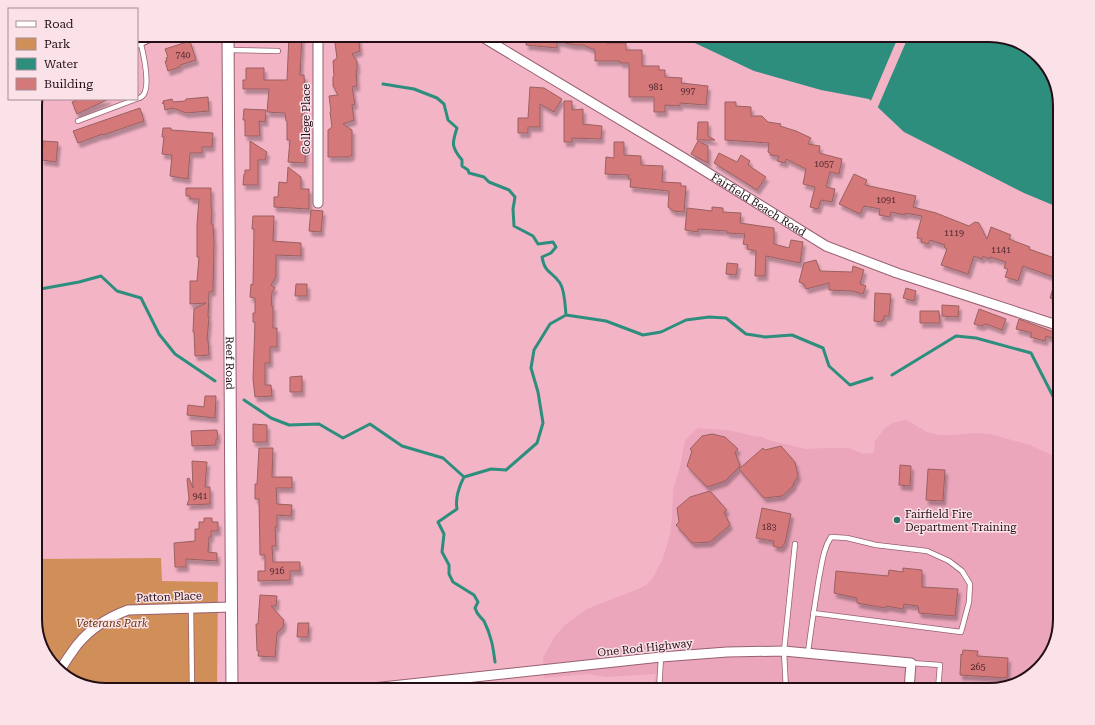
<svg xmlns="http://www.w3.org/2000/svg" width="1095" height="725" viewBox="0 0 1095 725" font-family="'Roboto Serif',serif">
  <defs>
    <filter id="shadow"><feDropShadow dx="2.5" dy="4.5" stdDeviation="1" flood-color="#0004"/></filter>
  </defs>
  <rect width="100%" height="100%" fill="#f3b4c6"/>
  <path fill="#eba6bb" d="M906,420l21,12 12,3h14l24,-2 13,1 40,11 30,14v160l-12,39 -24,23 -35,9h-336l3,-16 -50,3 -19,-3 -43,4 -1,-20 12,-22 10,-11 22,-16 51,-20 8,-4 7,-7 10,-20 7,-23 2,-17 1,-28 7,-23 5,-27 13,-12 35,3 19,5 10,1 6,3 38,9 20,-1h23l14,6 11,-1 1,-12 10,-13 7,-5z"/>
  <path fill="#d08f59" d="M161,558l1,23 56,1 -1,108h-111l-39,-12 -22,-23 -10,-32v-64z"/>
  <path fill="#2e8e7e" d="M678,35h311l39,12 23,24 9,35v102l-36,-15 -120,-61 -35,-33 -48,-9 -67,-19z"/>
  <path fill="#f3b4c6" d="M899,35h10l-32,74 -7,-6z"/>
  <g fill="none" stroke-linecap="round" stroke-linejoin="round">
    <path stroke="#2e8e7e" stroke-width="3" d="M383,84l31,5 23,9 7,6 4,16 9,8c-5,15 -6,19 5,32v6l6,4 1,3 15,4 5,5 20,8 6,7 -2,12 1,17 19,10 5,8 15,-2 3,5 -5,6 -9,4c3,17 10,14 18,26 5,8 5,22 6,32
      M35,290l44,-8 22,-6 16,15 24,7 18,36 16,20 40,27
      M892,375l64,-39 20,2 55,15 29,57
      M244,400l27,18 18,7 30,-1 24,14 27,-14 32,22 41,12 21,19 27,-8 15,1 31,-27 6,-20 -5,-31 -7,-24 3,-18 16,-26 16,-9 40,6 37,14 18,-3 25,-12 23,-3 17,1 20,16 19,3 27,-2 31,13 6,18 21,19 22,-7
      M464,477c-5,9 -9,22 -7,32l-19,13 6,12 -2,18 7,13v9l4,8 21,13 4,7 -3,6c2,7 5,8 9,13 7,14 9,25 11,41
      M502,687l2,3"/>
  </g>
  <path fill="#d4787a" stroke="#9b6060" filter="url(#shadow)" d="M289,35h13l-2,40h4l1,16h1v11l-4,1v27h4l-1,33 -17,-1 2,-22h-3v-19h-1l-1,-8 -18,-1 2,-23h-26v-9h3v-12h18v12h23z
    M336,35h22l2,16 -8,3 5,7v9h-1l1,16 -5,1 3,17 -3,1 2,15 -11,4 9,6v25l-3,2h-21v-27l4,-3 -2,-15 1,-1 -2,-15 9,-1 -5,-9v-9l1,-1 -1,-15 4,-3 -2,-15 2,-1z
    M527,35h79v8h20v7h16v16h17v4h6v7l17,1 -1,5 27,3 -2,19 -26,-2v3l-15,-1v7h-11v-15h-25v-34h-9v-2h-25v-11l-12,-5h-9l-17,-4v7l-31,-3z
    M190,41l6,19 -16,5v2l-12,4 -3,-10h2l-1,-3 2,-1 -3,-8z
    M530,87l14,1 18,11 -8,13 -14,-8v23h-12v6h-10v-15h10z
    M208,97l1,14 -23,2 -13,-5 -8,2 -1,-6 -2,-1h2l-1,-2 9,-2 1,3 12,-1 1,-2z
    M79,99h30l-32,15 -5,-12z
    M564,101h8v9l11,-1v15l19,2 -1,13 -29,-1v4h-8z
    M725,102h11v4l15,1v9h11l6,6 13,2 -1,2 16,5 15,7 -3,6 12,2 -1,7 23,6 -3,15 -9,-2 -4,15 9,2 -3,13 -11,-2 -3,9 -8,-2 5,-20 -12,-3 3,-15 -20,-10 -1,4 -8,-2 2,-5 -9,-1v-2l-2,-1 1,-9 -44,-3z
    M140,108l4,13 -41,14v-1l-25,9 -5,-12z
    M244,109l22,1 -1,12 -6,-1 1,15h-15v-16h-2z
    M698,122h10v14l7,4h-18z
    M163,128h8v2l42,3 -1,14h-10v6h-12l-2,26 -18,-3 2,-21 -10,-1 2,-17h-2z
    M43,141l15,1 -2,20 -14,-2z
    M250,141l17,11 -2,8h-7v25h-15l1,-11h1v-4h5z
    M698,141l10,5v17l-17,-9z
    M614,142h10v13l17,1v9l22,1 -1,16 19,1v3h5l-2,26 -11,-1 -5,-4 1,-16 -39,-4 1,-8h-3l1,-4 -24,-1 1,-17 8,1z
    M719,153l18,9 4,-7 9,6 -2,4 18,12 -9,13 -43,-27z
    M288,167l13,10v12h8v20l-35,-2v-10h4l1,-15 8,1z
    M854,174l13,6 -2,5 51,11 -3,11 23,6 33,13 6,-4 4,1 8,16 4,-12 20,8 -2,4 21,8 -1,2 31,11v42l-10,-4 6,-20 -33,-12 -5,15 -13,-4 3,-8 -4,-1 2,-6 -16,-5 -1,2 -6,-3 -1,3 -8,-3 -6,18 -27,-9 6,-16 -3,-2 1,-2 -15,-5 -2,4 -7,-2 1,-3 -5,-1 1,-4h-1l5,-18 -17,-3v2l-14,-3 -1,5 -11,-2 1,-6 -16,-3 -4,8 -21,-10z
    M186,188h25v19l1,1 -1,16h2l1,19 -1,48 -4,1 -1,25h1l-2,23h1l1,15 -14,1 -1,-24h-1l1,-23 12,-6 -16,1v-23h7l2,-24h-2v-33l2,-25h-9v-3h-4z
    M712,207l11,1v4l18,1 -1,10 34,5v16l15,4 2,-8 12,2 -3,21 -34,-7 -1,20h-10l1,-25 -9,-2 1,-4 -5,-1 2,-10 -18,-1v-2l-29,-2v3l-13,-2 2,-22 25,3z
    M311,210l12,1 -2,21 -12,-1z
    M253,216h21l-1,25 28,2v13l-25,-1v21l-5,9 4,3 -3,4 -1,14h2v22h4v19h-7v16h-5v22h6l1,11 -17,1 -2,-18 2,-57h-2v-9h2v-15l-5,-1 1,-13 2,1 1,-56h-2z
    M816,260l4,11 32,1 1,-6 11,4 -4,14 6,2 -3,8 -11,-3 -23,-1v-7l-23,6 -2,-5 -5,-2 5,-19z
    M727,263l11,1 -2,11 -10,-1z
    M296,284h11v12h-12z
    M906,288l10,3 -2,10 -11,-3z
    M875,293l16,1 -2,22h-5v4h-2v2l-8,-1z
    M942,305l17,1 -1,11 -16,-1z
    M979,309l27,10 -4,11 -16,-6 -5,2 -7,-2z
    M920,311h19l1,12h-20z
    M1019,319l35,13 -2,6 -6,-2 -1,5 -15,-4 2,-4 -16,-4z
    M302,376v16h-12v-15z
    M205,396h11l-1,22 -28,-3 1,-10 16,2z
    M253,424l14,1v17h-14z
    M215,430h2l1,9h-2v6l-24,1 -1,-15z
    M712,434l13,3 13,12 -3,3 5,14 -15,15 -18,6 -20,-21 5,-15 -2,-2 12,-13z
    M781,446l14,16 3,14 -5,8 1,1 -12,11 -18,2 -25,-29 24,-21 2,2z
    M259,448h14l-1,29h20v11h-16l1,16 15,1 -1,11 -14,-1v12h-2l1,19h-4l1,16h27v9h-10v9l-32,1v-10h7v-16h-5l-1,-56h-4v-15h2z
    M192,461l15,1 -2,25h5v17l-23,1 2,-6 -2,-20 2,-1 4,10z
    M900,465l11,1 -1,20 -11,-1z
    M928,469l17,1 -2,31 -17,-1z
    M710,491l17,19 -3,2 6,13 -20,17 -18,1 -16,-18 3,-3 -2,-14 13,-11z
    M762,508l29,6 -6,29 -4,5 -8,-2 1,-5 -18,-3z
    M204,518h8v4h6v9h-7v6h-2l-1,15 9,1v8l-31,-2v8h-11l-1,-24 21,-2v-12h4v-7h5z
    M903,568l19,2v17l36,2 -3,27 -36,-3 -1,-7 -14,-2 -1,5 -17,-3 -1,2 -28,-5v-5l-23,-5 2,-22 52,5 1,-6 14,2z
    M260,595l17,1 -1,10h-5l13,14 -1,7 -6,6 -2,24 -17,-1 1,-5h-2l-1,-27h2z
    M298,623h11l-1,14h-11z
    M963,650l15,1 -1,5 31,2 -1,20 -47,-3 1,-21 1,1z"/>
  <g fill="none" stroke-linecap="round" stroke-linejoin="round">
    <g stroke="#986071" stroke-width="6">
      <path id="service" d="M228,50l50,1
        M78,121l61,-23c1,0 4,-2 5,-4 6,-11 -1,-42 -4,-54
        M191,608l1,82
        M808,653c3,-25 7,-50 11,-75 3,-14 4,-29 12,-41l16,1 29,7 51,6 22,10 13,10 8,13 -1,18 -8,30 -148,-19
        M911,663l29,2 -2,25
        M659,690l2,-33
        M786,690l-2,-39 11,-107"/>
    </g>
    <g stroke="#986071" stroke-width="11">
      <g id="minor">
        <path d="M318,35v168"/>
        <path id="s1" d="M479,35l205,123 142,88 71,27 163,53"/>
        <path d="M60,670c5,-8 11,-17 17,-25 13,-16 32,-28 51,-35l104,-3"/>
        <path d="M354,690l307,-33 66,-5 57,-1 127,12 -2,27"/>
      </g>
    </g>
    <g stroke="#986071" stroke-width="13">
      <g id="tertiary">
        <path id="s2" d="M228,35l4,655"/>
        <path d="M137,42l15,-7"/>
      </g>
    </g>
    <use href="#service" stroke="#fff" stroke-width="4.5"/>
    <use href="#minor" stroke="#fff" stroke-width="9"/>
    <use href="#tertiary" stroke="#fff" stroke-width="11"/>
  </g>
  <circle fill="#2e7366" stroke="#fbe1e8" stroke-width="1.5" cx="897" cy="520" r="4"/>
  <g text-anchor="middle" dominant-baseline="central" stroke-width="3" stroke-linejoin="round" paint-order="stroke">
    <g font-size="9" fill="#50282f">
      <text x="183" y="55">740</text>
      <text x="656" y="87">981</text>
      <text x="688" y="91">997</text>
      <text x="824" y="164">1057</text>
      <text x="886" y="200">1091</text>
      <text x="954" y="233">1119</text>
      <text x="1001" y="250">1141</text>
      <text x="200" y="496">941</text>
      <text x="769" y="527">183</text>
      <text x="277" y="571">916</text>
      <text x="978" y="667">265</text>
    </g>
    <g font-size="11" fill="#240e16" stroke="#fbe1e8">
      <text transform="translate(306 119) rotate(-90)">College Place</text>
      <text stroke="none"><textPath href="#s1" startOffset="327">Fairfield Beach Road</textPath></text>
      <text stroke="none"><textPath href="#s2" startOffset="328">Reef Road</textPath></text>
      <text transform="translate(169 597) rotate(-2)">Patton Place</text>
      <text transform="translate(645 648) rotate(-6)">One Rod Highway</text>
    </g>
    <g font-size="11" fill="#240e16" stroke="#fbe1e8" text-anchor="start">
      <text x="905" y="514">Fairfield Fire<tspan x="905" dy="13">Department Training</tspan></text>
    </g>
    <g font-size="11" font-style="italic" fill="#653707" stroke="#fbe1e8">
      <text x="112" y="623">Veterans Park</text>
    </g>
  </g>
  <path d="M0 0H1095V725H0ZM106 42H989A64 64 0 0 1 1053 106V619A64 64 0 0 1 989 683H106A64 64 0 0 1 42 619V106A64 64 0 0 1 106 42Z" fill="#fbe1e8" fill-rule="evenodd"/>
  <path fill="none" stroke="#240e16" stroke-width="2" d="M106 42H989A64 64 0 0 1 1053 106V619A64 64 0 0 1 989 683H106A64 64 0 0 1 42 619V106A64 64 0 0 1 106 42Z"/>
  <rect x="8" y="8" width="130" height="92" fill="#fbe1e8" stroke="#a58d94"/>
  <rect x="16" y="21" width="20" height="6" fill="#ffffff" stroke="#a58d94"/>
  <text x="44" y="28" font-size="12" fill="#240e16">Road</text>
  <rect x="16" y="38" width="20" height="12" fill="#d08f59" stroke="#a58d94"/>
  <text x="44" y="48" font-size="12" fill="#240e16">Park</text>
  <rect x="16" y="58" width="20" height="12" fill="#2e8e7e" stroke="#a58d94"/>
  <text x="44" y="68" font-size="12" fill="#240e16">Water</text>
  <rect x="16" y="78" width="20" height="12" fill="#d4787a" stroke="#a58d94"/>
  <text x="44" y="88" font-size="12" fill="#240e16">Building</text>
</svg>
